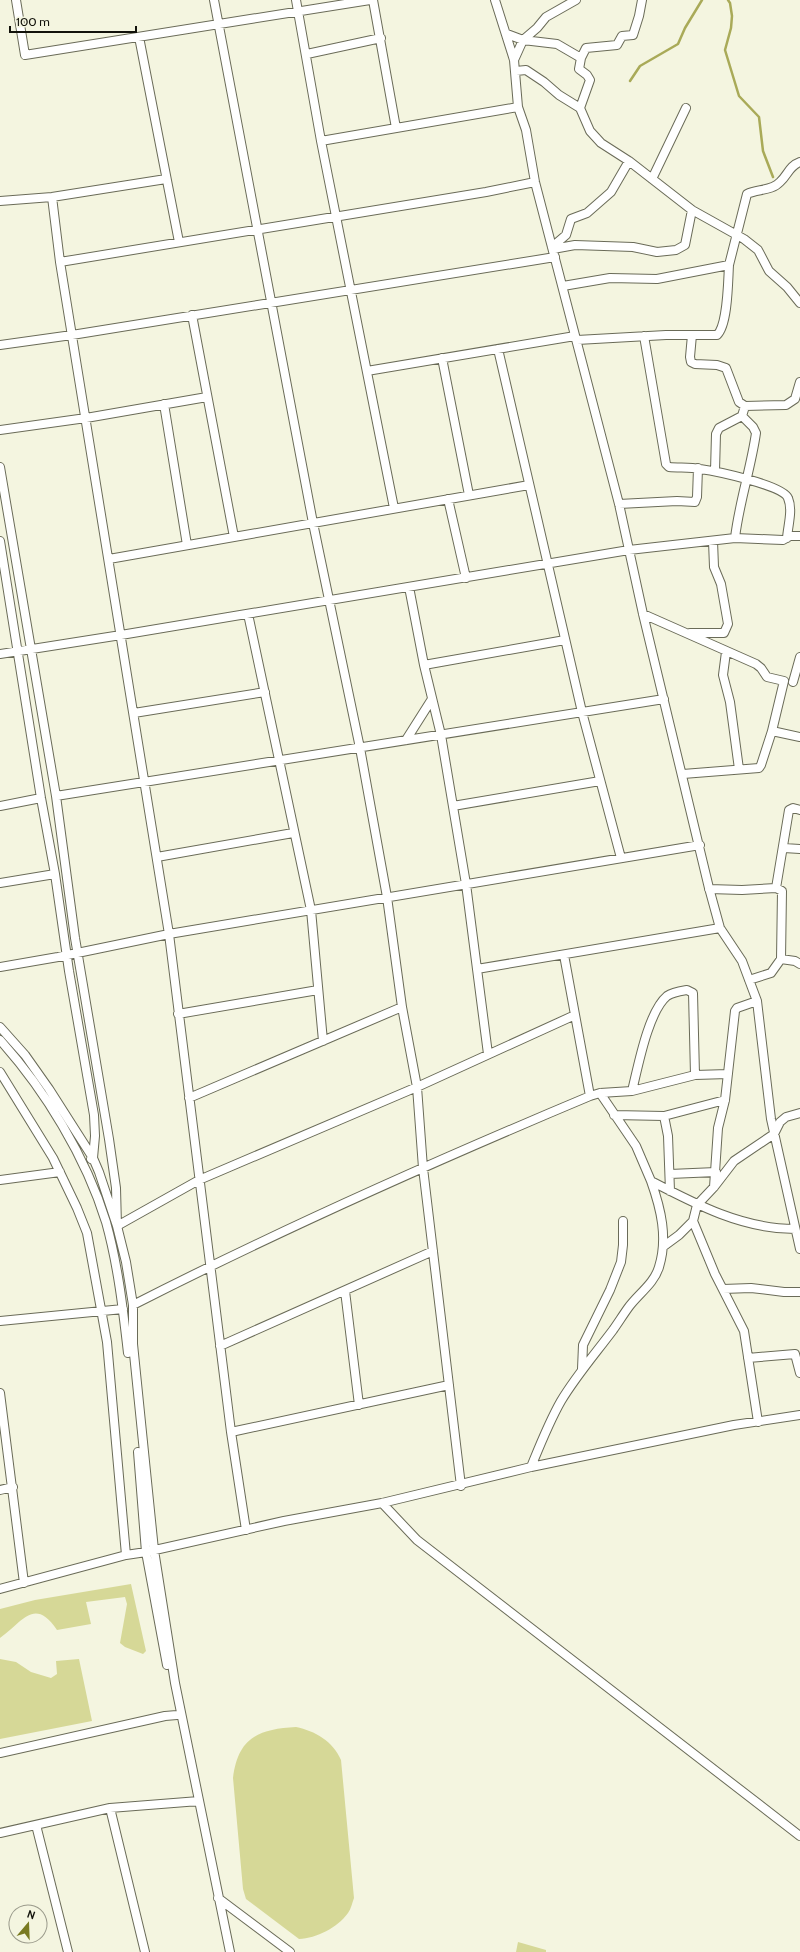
<svg xmlns="http://www.w3.org/2000/svg" width="800" height="1952" viewBox="0 0 800 1952" font-family="Cabin,sans-serif">
  <rect width="100%" height="100%" fill="#f4f5e0"/>
  <path fill="#d6d897" d="M131,1584l15,67 -3,3 -18,-7 -5,-4 7,-39 -2,-7 -39,5 5,22 -34,6c-23,-34 -35,-7 -57,8v-29l35,-9z
    M0,1659l16,3 15,10 20,6 6,-4 -1,-13 23,-2 13,62 -92,18z
    M296,1727c19,4 37,14 45,33l13,138c-2,5 -3,11 -6,15 -11,15 -31,25 -49,26l-53,-40 -3,-10 -10,-111c5,-40 25,-49 63,-51z
    M518,1942l28,8v2h-30z"/>
  <g fill="none" stroke-linecap="round" stroke-linejoin="round">
    <path stroke="#a9aa58" stroke-width="2.5" d="M728,0l2,3 2,13 -1,12 -6,22 14,46 20,21 4,34 10,26
      M630,81l10,-15 38,-22 7,-16 17,-28"/>
    <g stroke="#6a6b58" stroke-width="10">
      <path id="minor" d="M16,0l9,55 345,-55
        M214,0l99,523 47,225 27,149 15,110 15,80 6,81 38,318
        M296,0l25,141 73,367
        M373,0l23,128
        M495,0l19,60 4,47 8,23 9,52 84,322 24,110 66,274 11,40 22,33 15,40 14,118 29,130
        M507,34l16,6 34,4 24,14 5,-10 31,-3 5,-9 11,-1 6,-19 3,-16
        M139,37l40,205
        M307,54l74,-16
        M514,60l9,-20 14,-12 9,-11 30,-17
        M516,71l10,-1 18,12 15,13 21,13 10,23 11,12 28,18 63,49 52,29 14,11 11,21 18,16 13,16
        M580,108l10,-28 -3,-5 -8,-6 2,-11
        M321,141l197,-34
        M652,179l34,-71
        M52,197l8,65 109,672 62,498 15,98
        M0,201l52,-4 114,-18
        M552,247l14,-12 5,-16 16,-6 24,-21 18,-31
        M553,249l22,-4 58,2 24,5 19,-2 9,-5 7,-35
        M60,262l426,-70 49,-10
        M563,286l47,-8 47,1 72,-14 18,-71c10,-5 25,-3 33,-12 8,-7 9,-16 20,-20
        M192,315l42,222
        M692,335h25c11,-10 11,-54 12,-70
        M644,336l22,128 3,3c10,1 21,0 31,2 15,2 83,16 88,29 5,12 0,27 -1,40
        M577,340l89,-5h26l-2,22 1,5 4,2 22,1 9,3 13,34 6,4 41,-1 9,-6 5,-17
        M0,345l72,-10 483,-78
        M498,349l84,363 39,146
        M442,358l27,137
        M367,371l208,-35
        M164,404l23,141
        M0,430l86,-12 121,-21
        M0,467l56,329 19,142 34,201 7,49 1,38 82,-46 218,-93 158,-72
        M715,471l1,-37 3,-6 23,-12
        M448,499l18,79
        M619,504l58,-3 18,1 2,-5 1,-29
        M735,538c4,-35 16,-70 21,-105l-3,-6 -11,-11 3,-10
        M0,541l41,257 14,76 14,97 25,144 1,21 -2,22 -2,1
        M109,559l420,-74
        M409,587l15,78 17,70 25,149 22,170
        M248,614l63,296 12,131
        M643,614l113,50 5,4 6,9 17,4 -12,50 28,6
        M690,633h34l4,-9 -7,-40 -7,-17 -1,-26
        M726,652l-3,23 7,27 9,67
        M0,654l121,-19 508,-85 106,-12 48,2 7,-4h10
        M424,665l141,-25
        M793,682l7,-25
        M134,713l131,-21
        M406,740l26,-41
        M683,774l76,-6 2,-3 11,-34
        M56,796l608,-97
        M0,806l41,-8
        M453,806l147,-25
        M784,848l16,1
        M157,857l136,-24
        M0,883l55,-9
        M776,888l13,-78 4,-2 7,2
        M709,889l33,1 34,-2 6,3 -1,68 -10,14 -22,7
        M564,955l26,141
        M781,959l14,2 5,3
        M0,967l58,-10 111,-23 531,-89
        M477,969l243,-41
        M178,1014l140,-24
        M0,1027l25,28 24,34 44,69 6,14 18,54 9,36 7,43v39l21,206 21,133 55,269
        M0,1040c45,50 86,117 106,182 12,43 17,87 22,131
        M0,1072l53,86 24,50 10,25 20,109 19,213
        M632,1091c6,-24 16,-79 35,-95 6,-4 14,-5 20,-6l6,3 2,82
        M600,1093l36,53 15,35c46,24 92,48 144,48
        M189,1098l213,-91
        M614,1115l50,1 61,-16
        M664,1116l4,20 2,55
        M670,1174l46,-2
        M0,1180l60,-8
        M714,1187l4,-59 7,-28 10,-89 2,-3 20,-7
        M693,1221l22,53 29,57 14,91
        M664,1246l15,-11 14,-14 4,-16 17,-18 20,-26 40,-27 6,-12 6,-5 14,-4
        M723,1289l28,-1 33,4h16
        M345,1291l14,114
        M133,1305c149,-76 302,-144 457,-209l10,-3 32,-2 63,-16 33,-1
        M0,1321l123,-12
        M220,1346l213,-95
        M748,1358l47,-4 5,19
        M582,1369l1,-24 27,-55 11,-28 2,-17v-24
        M0,1393l24,190
        M231,1432l218,-47
        M138,1452l8,100 21,113
        M531,1467c9,-22 18,-45 30,-66 15,-25 34,-47 52,-71 5,-7 10,-15 15,-22 10,-14 26,-24 31,-41 9,-29 2,-58 -8,-86
        M0,1490l13,-3
        M382,1503l35,37 383,296
        M0,1589l126,-34 20,-3 138,-31 98,-18 149,-36 203,-42 66,-10
        M0,1753l165,-37 12,-1
        M110,1808l35,144
        M36,1825l32,127
        M0,1833l110,-25 89,-7
        M218,1898l72,54"/>
    </g>
    <use href="#minor" stroke="#fff" stroke-width="8"/>
  </g>
  <g transform="translate(28 1924) rotate(19)"><circle r="19" fill="#f4f5e0" stroke="#9a9a8b"/>
  <path d="M0-3L7 15L0 10L-7 15Z" fill="#797a21"/>
  <text y="-6" font-size="11" font-weight="bold" text-anchor="middle" fill="#12120b">N</text>
  </g>
  <path d="M10 26v6h126v-6" fill="none" stroke="#12120b" stroke-width="2"/>
  <text x="16" y="26" font-size="12" fill="#12120b" stroke="#f4f5e0" stroke-width="3" paint-order="stroke">100 m</text>
</svg>
